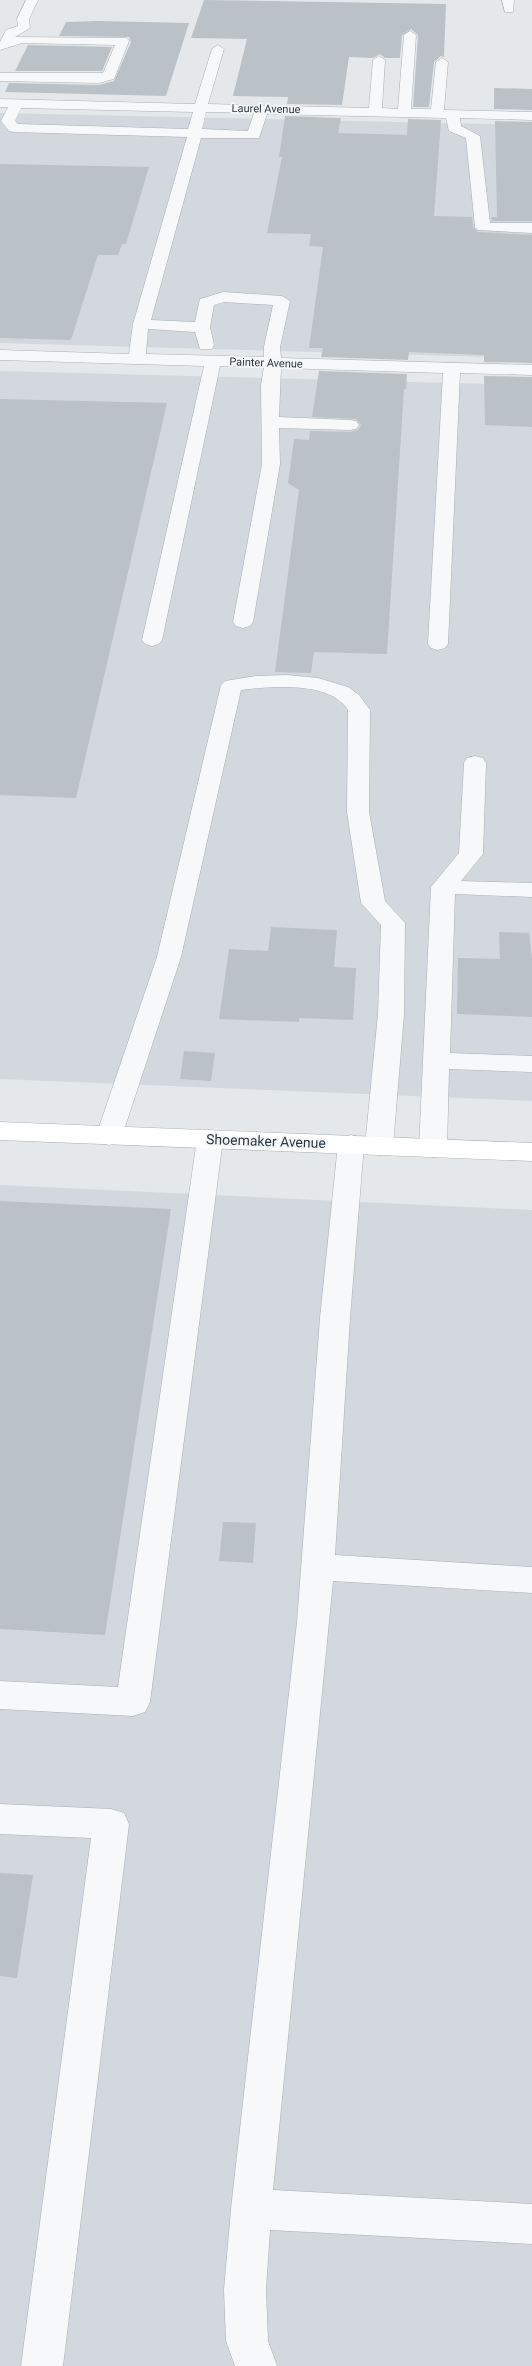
<svg xmlns="http://www.w3.org/2000/svg" width="532" height="2366" viewBox="0 0 532 2366" font-family="Roboto,sans-serif">
  <rect width="100%" height="100%" fill="#e4e8eb"/>
  <path fill="#d2d8dd" d="M0,113l532,12v233l-532,-15z
    M0,371l532,14v716l-532,-22z
    M0,1185l532,25v1156h-532z"/>
  <path fill="#bbc2c7" d="M204,0l242,4 -2,53 -3,-1 -7,6 -5,45h-16l5,-72 -7,-6 -9,6 -2,23h-15l-5,-4 -7,4 -24,-1 -7,48 -55,-1 1,-7 -55,-1 14,-57 -56,-1z
    M98,21l91,2 -23,73 -161,-4 4,-9 90,2 15,-4 17,-39 -2,-5 -70,-1 7,-14z
    M28,45l84,2 -10,24h-87z
    M494,88l38,1v21l-38,-1z
    M285,116l56,2 -3,15 69,2 1,-16 33,1 -7,96 38,1 1,10 5,5 54,3v128l-48,-1v-7l-75,-3 -1,8 -87,-3 2,-9h-14l14,-101 -14,-1 2,-12 -44,-1 15,-76h-3z
    M495,121l37,1v99h-40l-1,-4h6z
    M0,164l149,3 -23,77h-4l-4,11h-20l-27,85 -71,-2z
    M319,371l88,3 -1,15h-2l-17,265 -73,-2 -3,21 -36,-1 24,-182 -11,-7 6,-44 15,1 1,-9 40,1 8,-2 3,-5 -5,-6 -44,-2z
    M484,376l48,1v50l-47,-2z
    M0,399l167,4 -91,395 -76,-3z
    M271,927l66,3 -3,37 22,1 -3,52 -54,-2v4l-80,-3 10,-70 39,2z
    M499,932l30,1 3,27v57l-75,-3 1,-56 42,1z
    M184,1051l31,2 -4,28 -31,-2z
    M0,1201l171,8 -66,426 -105,-6z
    M223,1522l33,1 -3,40 -34,-2z
    M0,1873l33,2 -16,103 -17,-2z"/>
  <g fill="none" stroke-linecap="round" stroke-linejoin="round">
    <g stroke="#a9b0b5" stroke-width="1">
      <path id="minor" d="M26,0h12l-9,19 1,9 -15,9 112,1 2,3 -15,38 -15,4 -99,-2v-8h103l12,-28 -93,-2 -22,7v-8l6,-12 12,-4 -1,-7z
        M502,0h12l-1,12h-8z
        M410,31l6,4 -5,74h20l5,-47 6,-4 6,4 -4,48 88,2v8l-72,-2 1,8 19,10 10,87h42v10l-54,-3 -3,-3 -9,-89 -17,-7 -3,-13 -179,-4 -8,24h-58l-50,182 44,2 5,-23 23,-7 59,4 8,5 -10,46 1,11 251,7v10l-72,-2 -12,271 -3,4 -7,2 -7,-2 -3,-4 15,-271 -162,-5 -2,49 71,3 6,1 3,4 -3,4 -6,1 -71,-2 1,36 -27,158 -3,4 -7,2 -7,-2 -3,-4 29,-158 -1,-79 3,-18 -44,-1 -58,274 -3,4 -7,2 -7,-2 -3,-4 62,-274 -204,-6v-10l129,4 4,-30 54,-187 -173,-5 -5,-1 -8,-10 7,-14h-8v-8l195,5 17,-55 6,-4 6,4 -16,55 161,4 4,-48 6,-4 6,4 -3,48 16,1 6,-74zM21,108l172,4 -5,17 -170,-5 -3,-3zM206,112l48,1 -6,18 -46,-2zM224,302l49,3 -9,42v10l-118,-3 2,-25 47,3 5,17h12l2,-4 -4,-18 4,-22z
        M287,675l31,3 30,9 11,8 11,15 -1,102 16,89 20,22 -1,91 -11,132 -4,6 -10,3 -10,-3 -4,-6 13,-132 3,-89 -20,-22 -14,-91 1,-102c-17,-29 -77,-24 -107,-20l-60,267 -59,179 -3,6 -10,3 -10,-3 -3,-6 61,-179 64,-272 4,-4 31,-5z
        M475,756l8,2 3,5 -3,91 -22,27 71,2v14l-77,-3 -5,159 82,3v16l-83,-3 -2,79 -4,6 -10,3 -10,-3 -4,-6 12,-261 28,-34 5,-90 3,-5z
        M210,1130l10,3 3,6 -73,563 -5,10 -12,4 -133,-7v-28l118,6 79,-548 3,-6z
        M351,1135l10,3 3,6 -14,174 -15,237 197,12v26l-199,-12 -60,609 259,14v40l-262,-14 -4,60 2,51 9,25h-42l-9,-25 -2,-51 7,-81 66,-587 23,-304 18,-174 3,-6z
        M0,1804l111,5 13,4 5,11 -66,542h-42l70,-528 -91,-4z"/>
    </g>
    <g stroke="#a4afb6" stroke-width="1">
      <path id="major" d="M0,1122l532,21v18l-532,-21z"/>
    </g>
    <use href="#minor" fill="#f6f8f9" fill-rule="evenodd"/>
    <use href="#major" fill="#fff" fill-rule="evenodd"/>
  </g>
  <g text-anchor="middle" dominant-baseline="central" stroke-width="4" stroke-linejoin="round" paint-order="stroke">
    <g font-size="11" fill="#2c3942" stroke="#f4f6f8">
      <text transform="translate(266 109) rotate(1)">Laurel Avenue</text>
      <text transform="translate(266 363) rotate(2)">Painter Avenue</text>
    </g>
    <g font-size="14" fill="#2c3942" stroke="#f4f6f8">
      <text transform="translate(266 1141) rotate(2)">Shoemaker Avenue</text>
    </g>
  </g>
</svg>
